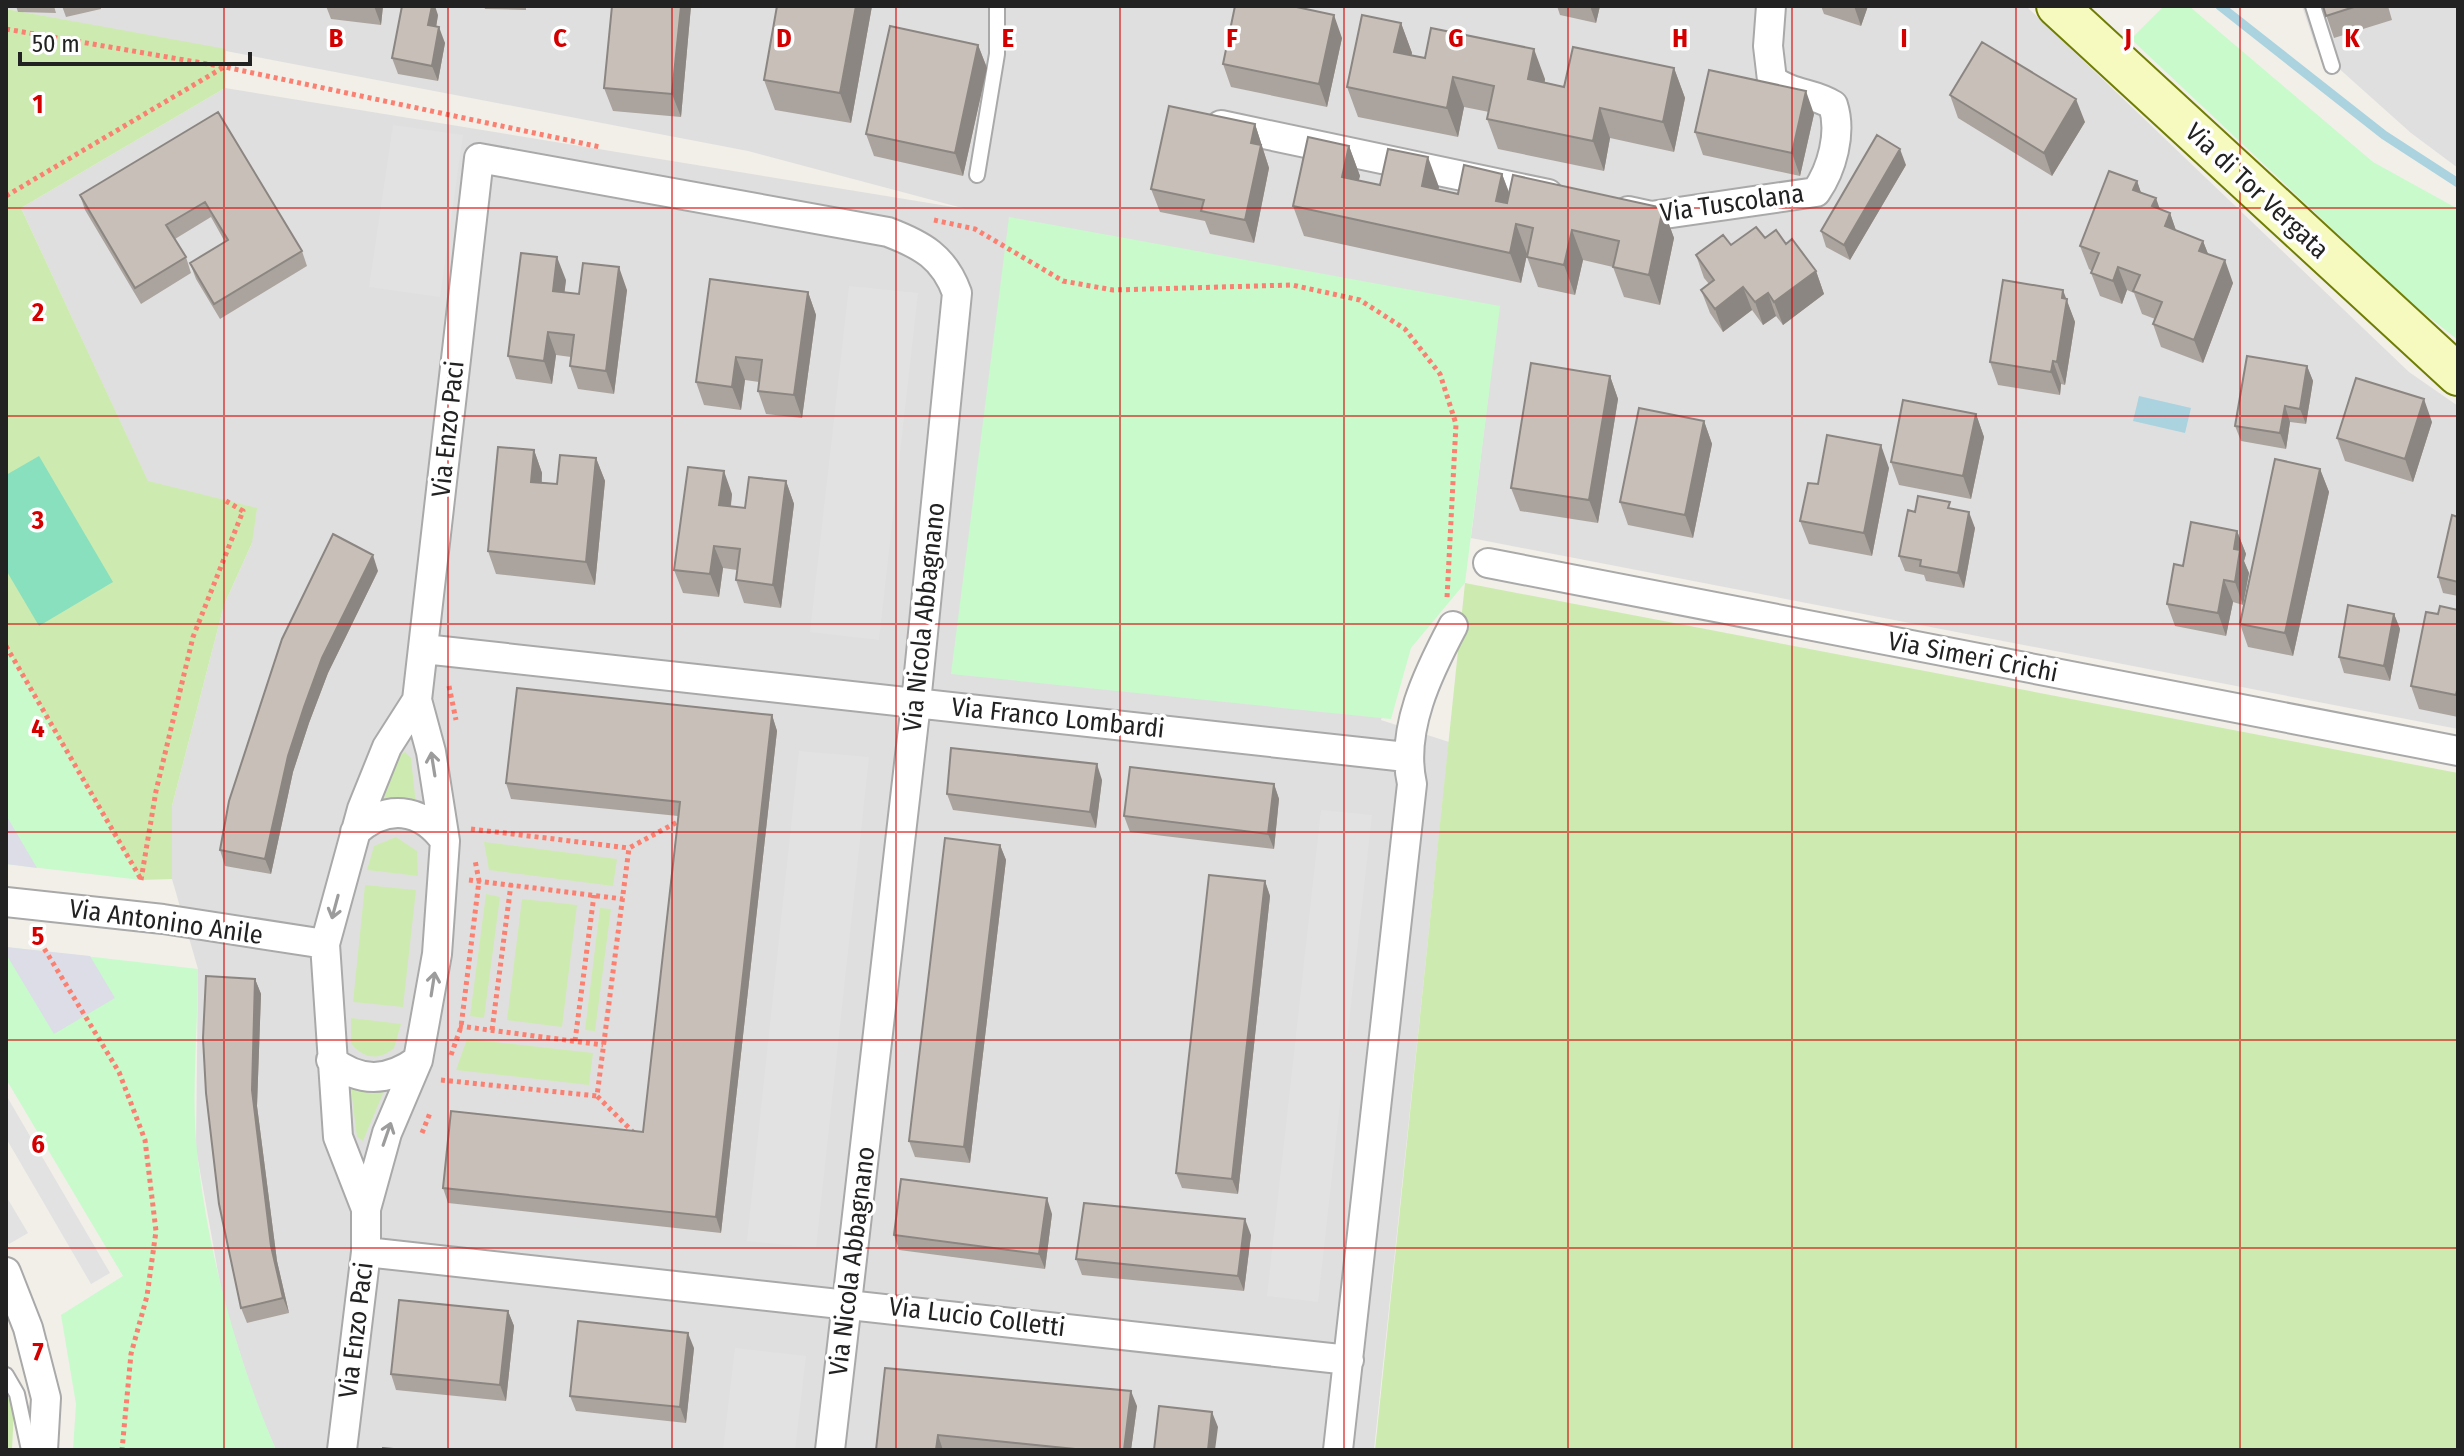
<svg xmlns="http://www.w3.org/2000/svg" width="2464" height="1456" viewBox="0 0 2464 1456" font-family="'Fira Sans Condensed',sans-serif">
  <rect width="100%" height="100%" fill="#f2efe9"/>
  <path fill="#e0dfdf" d="M6,6h2020l383,366 49,34v323l-987,-191 28,-232 -118,414 68,22 -75,708h-1098l-20,-46 -33,-104 -27,-151 2,-180 -26,-90v-73l52,-201 28,-62 -104,-61 -127,-274 204,-120 741,121 -218,-58 -742,-142z
    M2302,6h156v162l-47,-35 -95,-85z"/>
  <path fill="#cdebb0" d="M6,9l220,40 -1,39 -204,120 127,273 109,27 -5,35 -28,62 -52,201v73l-31,1 -135,-234z
    M1465,583l993,190v677h-1083z
    M405,752l6,6 5,47 -12,-5 -21,1 17,-46z
    M396,837l21,14 1,25 -51,-6 7,-24z
    M484,842l133,17 -4,27 -124,-16z
    M365,885l51,5 -13,117 -50,-5z
    M486,894l14,3 -16,121 -14,-2z
    M522,899l55,6 -15,122 -55,-7z
    M600,908l11,1 -16,122 -10,-1z
    M351,1018l50,6 -7,24c-15,13 -31,11 -43,-5z
    M467,1039l126,14 -4,32 -133,-15z
    M351,1088l22,6 11,-3 -21,50 -6,-4z
    M6,1394l8,14 -2,42h-6z"/>
  <path fill="#c8facc" d="M2164,6h25l184,156 85,47v131l-47,-37 -280,-264z
    M1009,217l491,89 -35,277 -54,65 -20,71 -440,-45z
    M6,646l135,234 -135,-16z
    M6,947l192,22c0,56 -7,128 -1,182 11,103 39,204 79,299h-203l3,-46 -15,-89 62,-39 -117,-197z"/>
  <path fill="#88e0be" d="M39,456l74,126 -74,44 -33,-56v-95z"/>
  <path fill="#e2e2e2" d="M393,125l70,10 -23,162 -71,-10z
    M849,286l69,7 -39,347 -69,-8z
    M799,751l70,6 -53,491 -69,-7z
    M1321,810l51,5 -54,487 -51,-6z
    M6,1095l104,178 -19,11 -85,-146z
    M6,1196l22,37 -19,11 -3,-5z
    M735,1348l71,8 -11,94h-72z"/>
  <path fill="#dddde8" d="M6,815l31,53 -31,-4z
    M6,947l84,9 25,42 -61,36 -48,-80z"/>
  <path fill="#aad3df" d="M2139,396l52,12 -6,25 -52,-12z"/>
  <g fill="none" stroke-linecap="round" stroke-linejoin="round">
    <path stroke="#aad3df" stroke-width="9" d="M2220,6l164,129 74,48"/>
    <g stroke="#a9a9a9" stroke-width="18">
      <path id="service" d="M2313,6l19,60
        M977,175l20,-121v-48
        M6,1375l11,19 12,56"/>
    </g>
    <g stroke="#a9a9a9" stroke-width="32">
      <path id="minor" d="M1221,125l327,69
        M1628,211l23,5 165,-24c16,-23 26,-59 17,-87 -21,-13 -38,-9 -61,-25l-4,-34 3,-40
        M1488,563l970,188
        M424,649l982,108
        M417,700l62,-542 409,74c34,13 56,25 69,61l-41,410 -86,747
        M355,832c31,-28 66,-25 90,9
        M6,902l157,17 162,25
        M331,1060c29,23 57,22 87,0
        M366,1252l983,108
        M6,1272l22,56 18,70 -3,52
        M342,1450l24,-198v-43l21,-76 31,-73 19,-106 8,-113 -14,-89 -14,-52 -30,47 -25,62 -37,135 13,193 28,72
        M1338,1450l74,-666c-12,-54 16,-111 41,-158"/>
    </g>
    <g stroke="#707d05" stroke-width="44">
      <path id="secondary" d="M2057,6l401,369"/>
    </g>
    <path stroke="#fa8072" stroke-width="5" stroke-dasharray="4 4" stroke-linecap="butt" d="M6,29l219,38 375,80
      M6,196l218,-129
      M934,220l41,9 88,52 50,9 179,-5 68,15 45,29 35,45 16,50 -9,174
      M6,646l136,235
      M449,686l7,34
      M471,829l158,19
      M141,880l15,-89 37,-154 50,-126 -17,-10
      M469,880l154,19
      M36,935l83,137 26,68 11,91 -9,65 -16,58 -9,96
      M459,1026l144,19
      M492,1030l19,-146
      M575,1041l19,-146
      M451,1055l10,-28 18,-146 -4,-21
      M441,1080l156,16
      M422,1133l8,-20
      M634,1133l-37,-37 32,-248 52,-28"/>
    <use href="#service" stroke="#fff" stroke-width="14"/>
    <use href="#minor" stroke="#fff" stroke-width="28"/>
    <use href="#secondary" stroke="#f7fabf" stroke-width="40"/>
  </g>
  <path fill="#aba49e" d="M16,6h38l2,7 -38,-1z
    M62,6h39v3l-35,8z
    M326,6h57l-2,19 -50,-6z
    M484,6h42v4l-41,-1z
    M612,6h79l-10,111 -68,-6 -9,-23z
    M777,6h95l-21,117 -76,-13 -11,-30z
    M1557,6h43l-4,17 -36,-8z
    M1821,6h47l-7,20 -37,-12z
    M2323,6h65l4,14 -58,18z
    M438,15l-2,12 9,16 -7,38 -40,-7 -6,-16z
    M1401,23l11,30 -1,3 134,23v3l19,5 110,-19 11,30 -11,54 -64,-14 -6,33 -106,-22 -11,-30 2,-7 -25,-5 -6,30 -100,-20 -11,-30z
    M1342,38l-15,69 -96,-20 -8,-23z
    M978,45l9,23 -24,108 -89,-20 -8,-22z
    M1950,95l135,27 -33,54 -94,-58z
    M218,112l84,139 5,15 -87,53 -24,-40 -6,-16 35,-21 -14,-25 -36,22 11,18 5,16 -50,31 -56,-94 -5,-15z
    M1814,114l-14,62 -97,-21 -8,-23z
    M1255,124l14,44 -15,75 -44,-9 -5,-13 -45,-9 -9,-23z
    M1349,146l11,30 -2,4 22,5 59,2 -1,3 20,4 44,-20 7,18 154,16 11,30 -14,67 -36,-8 -11,-30 -30,-7 -8,35 -37,-8 -11,-30v-3l-6,29 -217,-47 -11,-30z
    M1906,165l-56,95 -24,-13 -5,-16z
    M2137,181l4,12 18,16 11,4 6,18 27,10 5,13 25,29 -30,80 -42,-16 -8,-23 2,-5 -13,-5 -8,-21 -7,-3 -5,14 -22,-8 -9,-23 1,-2 -3,-2 -9,-23z
    M1765,238l21,6 30,27 8,23 -41,31 -7,-9 -13,9 -11,-15 -29,22 -13,-19 -9,-23 8,-6 -5,-6 -8,-23 35,-10z
    M566,280l-2,12 15,2 48,-4 -13,104 -36,-5 -8,-23 1,-9 -15,-2 -4,29 -36,-5 -8,-23z
    M808,292l8,23 -14,103 -36,-4 -8,-23 1,-9 -14,-2 -4,30 -37,-5 -8,-23z
    M2066,299l9,23 -10,63 -4,-1 -1,11 -62,-10 -8,-23z
    M2307,366l6,15 -7,43 -16,-2 -4,27 -45,-8 -6,-15z
    M1610,376l8,23 -20,124 -78,-12 -9,-23z
    M1976,414l8,23 -13,62 -72,-14 -8,-23z
    M1704,421l8,23 -19,94 -65,-13 -8,-23z
    M2432,422l-19,60 -68,-21 -8,-23z
    M534,450l8,23v9l15,2 39,-26 9,23 -10,104 -99,-11 -8,-23z
    M1889,468l-17,88 -63,-12 -9,-23z
    M2320,469l9,23 -36,164 -45,-9 -8,-23z
    M786,481l8,23 -13,104 -37,-5 -8,-23 1,-10 -14,-2 -4,29 -36,-4 -9,-23 58,-76 -1,12 14,2z
    M1952,509l23,19 -11,60 -38,-7 -2,-6 -19,-4 -6,-15 16,-44z
    M2458,517v79l-15,-3 -5,-16z
    M2237,531l9,23 -2,7 5,12 -6,32 -10,-3 -7,34 -51,-10 -8,-22 16,-38z
    M378,571l-50,102 -19,50 -16,49 -22,102 -46,-8 -5,-16z
    M2458,610v107l-39,-8 -8,-23 27,-72z
    M2394,614l6,15 -10,52 -46,-8 -5,-16z
    M772,715l5,16 -56,502 -273,-30 -5,-15 200,-56 35,-316 -167,-17 -5,-16z
    M1102,780l-6,48 -143,-18 -6,-16z
    M1274,784l5,15 -5,50 -144,-17 -6,-16z
    M1000,845l6,15 -36,303 -55,-6 -6,-16z
    M1265,881l5,15 -32,298 -56,-6 -6,-15z
    M255,979l6,15 -4,112 20,155 12,52 -42,10 -6,-15z
    M1052,1214l-7,55 -146,-19 -5,-15z
    M1251,1235l-7,56 -162,-16 -6,-16z
    M508,1311l6,15 -8,75 -110,-11 -5,-16z
    M694,1348l-8,75 -110,-12 -6,-15z
    M885,1368l252,38 -6,44h-255z"/>
  <path fill="#8b8681" d="M374,6h9l-2,19z
    M432,6h3l3,9 -4,25 -6,-15z
    M681,6h10l-10,111 -9,-23z
    M856,6h16l-21,117 -11,-30z
    M1590,6h10l-4,17z
    M1854,6h14l-7,20z
    M1334,15l8,23 -15,69 -8,-23z
    M1401,23l11,30 -7,29 -11,-30z
    M439,27l6,16 -7,38 -6,-15z
    M978,45l9,23 -24,108 -8,-23z
    M1534,49l11,30 -6,30 -11,-30z
    M1674,68l11,30 -11,54 -11,-30z
    M1453,77l11,30 -6,30 -11,-29z
    M1806,91l8,23 -14,62 -8,-23z
    M2076,99l9,23 -33,54 -8,-23z
    M1600,108l10,30 -6,33 -11,-30z
    M1255,124l14,44 -15,75 -9,-23 6,-77z
    M1349,146l11,30 -8,30 -10,-29z
    M1900,149l6,16 -56,95 -6,-15z
    M1428,157l11,30 -7,29 -10,-30z
    M1502,174l11,30 -6,27 -11,-30z
    M2137,181l8,23 -12,-14z
    M2156,198l8,23 -12,-15z
    M1663,208l11,30 -14,67 -11,-30z
    M2170,213l8,23 -13,-10z
    M1516,224l11,30 -6,29 -11,-30z
    M1572,230l11,30 -8,35 -11,-30z
    M2203,241l9,23 -13,-13z
    M557,257l9,23 -4,34 -9,-23z
    M2225,260l8,23 -30,80 -9,-23z
    M619,267l8,23 -13,104 -8,-23z
    M2118,267l9,23 -5,14 -9,-23z
    M1816,271l8,23 -41,31 -9,-23z
    M1743,287l9,23 -29,22 -8,-23z
    M2063,290l12,32 -10,63 -8,-23z
    M808,292l8,23 -14,103 -8,-23z
    M1768,293l8,23 -13,9 -8,-23z
    M548,332l8,23 -4,29 -8,-23z
    M736,357l9,23 -4,30 -9,-23z
    M2053,361l8,23 -1,11 -9,-23z
    M2307,366l6,15 -7,43 -6,-15z
    M1610,376l8,23 -20,124 -9,-23z
    M2424,399l8,23 -19,60 -8,-23z
    M2285,406l5,16 -4,27 -6,-16z
    M1976,414l8,23 -13,62 -8,-23z
    M1704,421l8,23 -19,94 -8,-23z
    M1881,445l8,23 -17,88 -8,-23z
    M534,450l8,23 -2,31 -9,-22z
    M596,458l9,23 -10,104 -9,-23z
    M2320,469l9,23 -36,164 -8,-23z
    M724,471l8,23 -4,34 -9,-23z
    M786,481l8,23 -13,104 -8,-23z
    M1969,512l6,16 -11,60 -6,-15z
    M2237,531l9,23 -2,7 5,12 -6,32 -8,-23 -1,-33z
    M714,546l9,22 -4,29 -9,-23z
    M373,555l5,16 -50,102 -19,50 -16,49 -22,102 -6,-15 23,-103 16,-49 18,-49z
    M2224,580l9,22 -7,34 -8,-23z
    M2394,614l6,15 -10,52 -6,-15z
    M772,715l5,16 -56,502 -5,-16z
    M1097,764l5,16 -6,48 -6,-16z
    M1274,784l5,15 -5,50 -6,-15z
    M1000,845l6,15 -36,303 -6,-16z
    M1265,881l5,15 -32,298 -6,-15z
    M255,979l6,15 -4,112 20,155 12,52 -6,-15 -12,-52 -19,-156z
    M1047,1198l5,16 -7,55 -6,-15z
    M1245,1219l6,16 -7,56 -6,-15z
    M508,1311l6,15 -8,75 -6,-16z
    M688,1333l6,15 -8,75 -6,-16z
    M1131,1391l6,15 -6,44h-7z
    M1212,1412l6,15 -3,23h-7z
    M938,1435l5,15h-7z"/>
  <path fill="#c7bfb8" stroke="#8b8681" stroke-width="2" d="M402,6h30l-4,19 11,2 -7,39 -40,-8z
    M612,6h69l-9,88 -68,-6z
    M777,6h79l-16,87 -76,-13z
    M1235,6h57l42,9 -15,69 -96,-20z
    M2323,6h34l-31,10z
    M1362,15l39,8 -7,29 31,6 6,-30 103,21 -6,30 36,8 9,-40 101,21 -11,54 -63,-14 -7,33 -106,-22 7,-33 -41,-9 -6,31 -100,-21z
    M890,26l88,19 -23,108 -89,-19z
    M1982,42l94,57 -32,54 -94,-58z
    M1709,70l97,21 -14,62 -97,-21z
    M1169,106l86,18 -4,19 10,2 -16,75 -44,-9 3,-11 -53,-11z
    M218,112l84,139 -88,53 -24,-41 38,-23 -23,-38 -39,23 20,32 -51,31 -55,-93z
    M1877,135l23,14 -56,96 -23,-14z
    M1308,137l41,9 -7,31 38,8 8,-36 40,8 -6,29 36,8 6,-29 38,9 -6,27 11,2 6,-28 150,33 -14,67 -36,-8 6,-26 -47,-11 -8,35 -37,-8 6,-29 -17,-4 -6,29 -217,-47z
    M2109,171l28,10 -4,9 23,8 -4,8 18,7 -5,13 38,15 -4,10 26,9 -31,80 -41,-16 9,-22 -29,-11 7,-16 -22,-8 -5,14 -22,-8 8,-20 -19,-7z
    M1756,227l9,11 11,-8 10,14 6,-5 24,32 -42,31 -6,-9 -13,9 -12,-15 -28,22 -14,-19 13,-10 -18,-25 27,-20 8,10z
    M521,253l36,4 -4,34 26,3 4,-31 36,4 -13,104 -36,-5 4,-31 -26,-3 -4,29 -36,-5z
    M710,279l98,13 -14,103 -36,-4 4,-31 -26,-3 -4,30 -36,-5z
    M2003,280l60,10 -1,8 5,1 -10,63 -4,-1 -2,11 -61,-10z
    M2247,356l60,10 -7,43 -15,-3 -5,27 -45,-7z
    M1531,363l79,13 -21,124 -78,-12z
    M2356,378l68,21 -19,60 -68,-21z
    M1903,400l73,14 -13,62 -72,-14z
    M1639,408l65,13 -19,94 -65,-13z
    M1827,435l54,10 -17,88 -64,-12 8,-38 10,1z
    M498,447l36,3 -3,32 26,2 3,-29 36,3 -10,104 -98,-11z
    M2275,459l45,10 -35,164 -45,-9z
    M688,467l36,4 -5,34 26,3 4,-31 37,4 -13,104 -37,-5 4,-31 -26,-3 -4,28 -36,-4z
    M1918,496l32,6 -2,6 21,4 -11,61 -38,-7 1,-6 -22,-4 9,-46 7,2z
    M2452,515l6,2v65l-20,-5z
    M2191,522l46,9 -3,18 6,1 -5,32 -11,-2 -6,33 -51,-9 7,-40 9,2z
    M333,534l40,21 -51,103 -18,49 -16,49 -23,103 -45,-9 9,-49 53,-162z
    M2348,605l46,9 -10,52 -45,-9z
    M2440,606l18,4v76l-2,9 -45,-9 15,-74 12,2z
    M517,688l255,27 -56,502 -273,-29 8,-77 192,21 37,-330 -174,-19z
    M951,748l146,16 -7,48 -143,-18z
    M1130,767l144,17 -6,50 -144,-18z
    M945,838l55,7 -36,302 -55,-6z
    M1209,875l56,6 -33,298 -56,-6z
    M206,976l49,3 -3,111 19,156 12,52 -42,10 -22,-104 -13,-111 -3,-55z
    M901,1179l146,19 -8,56 -145,-19z
    M1084,1203l161,16 -7,57 -162,-17z
    M399,1300l109,11 -8,74 -109,-11z
    M578,1321l110,12 -8,74 -110,-11z
    M885,1368l246,23 -7,59h-39l-147,-15 -2,15h-60z
    M1159,1406l53,6 -4,38h-54z
    M383,1448l21,2h-21z"/>
  <defs><path id="oneway-shaft" d="M-6 0H5M1.5-3L5.5 0L1.5 3" fill="none" stroke-width="1.6" stroke-linecap="round" stroke-linejoin="round" transform="scale(2)"/></defs>
  <g stroke="#9c9c9c">
    <use href="#oneway-shaft" transform="translate(433 764) rotate(-99)"/>
    <use href="#oneway-shaft" transform="translate(335 907) rotate(105)"/>
    <use href="#oneway-shaft" transform="translate(433 984) rotate(-81)"/>
    <use href="#oneway-shaft" transform="translate(387 1134) rotate(-71)"/>
  </g>
  <path fill="none" stroke="#d40000" stroke-width="2" stroke-opacity="0.55" d="M224,6v1444M448,6v1444M672,6v1444M896,6v1444M1120,6v1444M1344,6v1444M1568,6v1444M1792,6v1444M2016,6v1444M2240,6v1444M6,208h2452M6,416h2452M6,624h2452M6,832h2452M6,1040h2452M6,1248h2452"/>
  <g text-anchor="middle" dominant-baseline="central" stroke-width="7" stroke-linejoin="round" paint-order="stroke">
    <g font-size="26" fill="#222" stroke="#fff">
      <text transform="translate(2257 191) rotate(43)">Via di Tor Vergata</text>
      <text transform="translate(1732 203) rotate(-8)">Via Tuscolana</text>
      <text transform="translate(448 429) rotate(-84)">Via Enzo Paci</text>
      <text transform="translate(924 617) rotate(-84)">Via Nicola Abbagnano</text>
      <text transform="translate(1973 657) rotate(11)">Via Simeri Crichi</text>
      <text transform="translate(1058 718) rotate(6)">Via Franco Lombardi</text>
      <text transform="translate(166 922) rotate(8)">Via Antonino Anile</text>
      <text transform="translate(852 1261) rotate(-83)">Via Nicola Abbagnano</text>
      <text transform="translate(977 1317) rotate(7)">Via Lucio Colletti</text>
      <text transform="translate(356 1330) rotate(-83)">Via Enzo Paci</text>
    </g>
  </g>
  <g font-size="26" text-anchor="middle" font-weight="bold" fill="#d40000" stroke="#fff" stroke-width="7" stroke-linejoin="round" paint-order="stroke">
    <text x="336" y="47">B</text>
    <text x="560" y="47">C</text>
    <text x="784" y="47">D</text>
    <text x="1008" y="47">E</text>
    <text x="1232" y="47">F</text>
    <text x="1456" y="47">G</text>
    <text x="1680" y="47">H</text>
    <text x="1904" y="47">I</text>
    <text x="2128" y="47">J</text>
    <text x="2352" y="47">K</text>
    <text x="38" y="113">1</text>
    <text x="38" y="321">2</text>
    <text x="38" y="529">3</text>
    <text x="38" y="737">4</text>
    <text x="38" y="945">5</text>
    <text x="38" y="1153">6</text>
    <text x="38" y="1361">7</text>
  </g>
  <rect width="2464" height="1456" fill="none" stroke="#222222" stroke-width="16"/>
  <path d="M20 52v12h230v-12" fill="none" stroke="#222222" stroke-width="4"/>
  <text x="32" y="52" font-size="24" fill="#222222" stroke="#ffffff" stroke-width="6" paint-order="stroke">50 m</text>
</svg>
